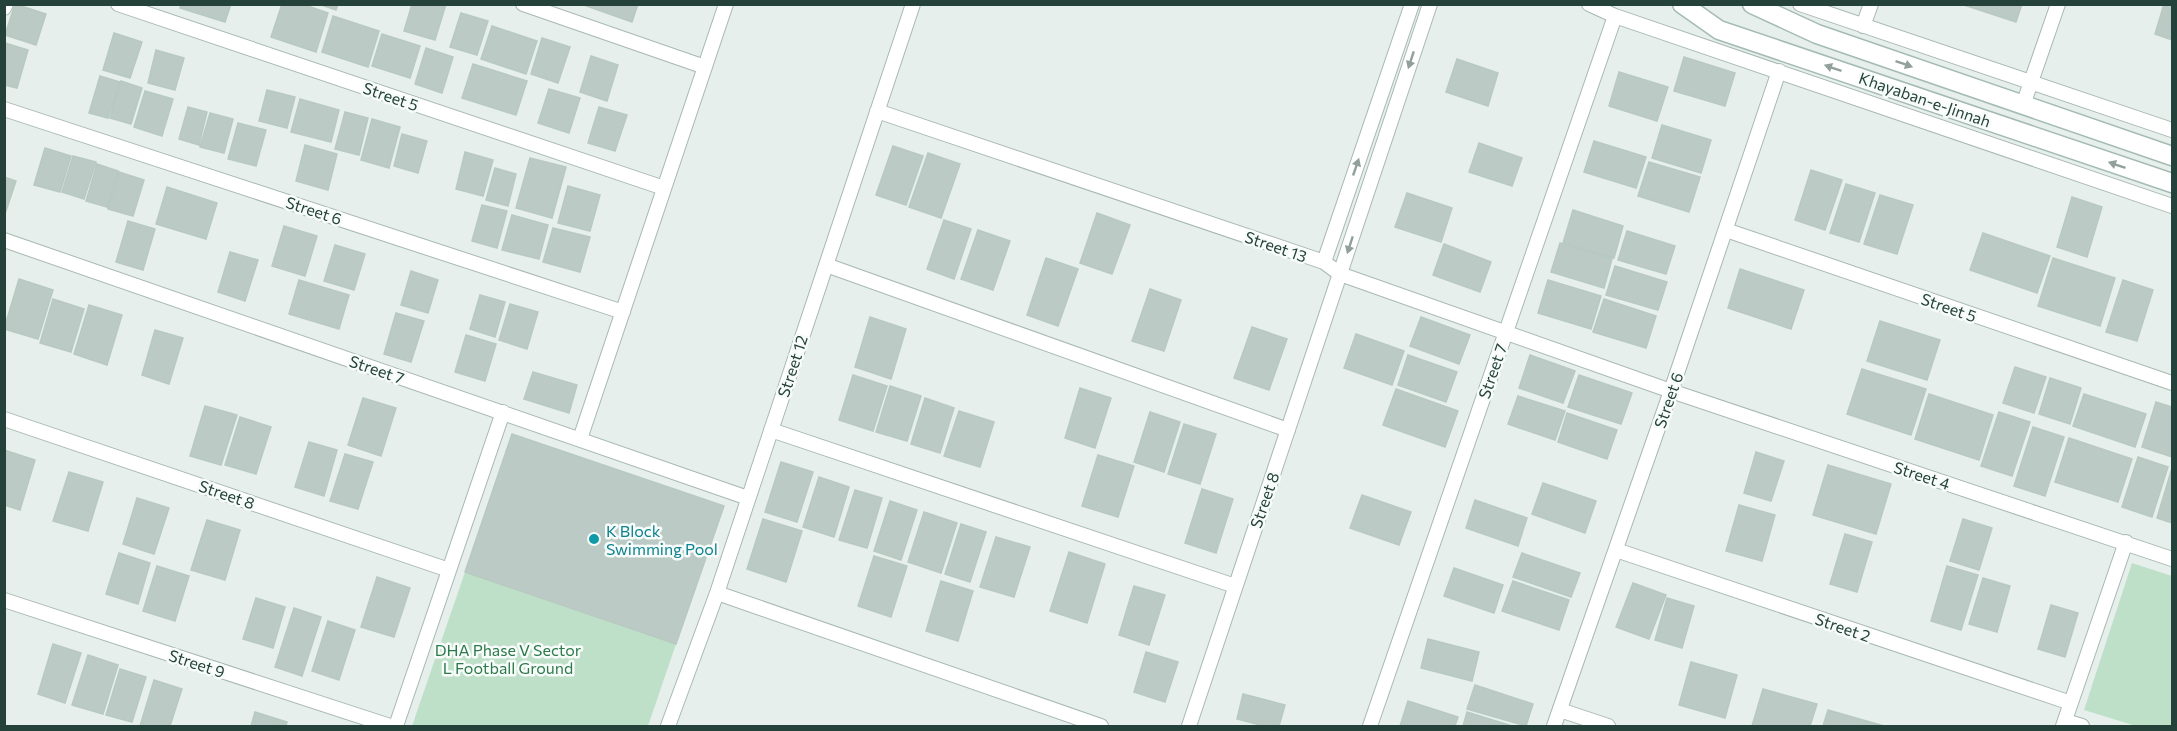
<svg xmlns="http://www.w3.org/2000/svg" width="2177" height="731" viewBox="0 0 2177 731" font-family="Commissioner,sans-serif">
  <rect width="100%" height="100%" fill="#e6efeb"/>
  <path fill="#bfe0c8" d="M2132,563l40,13v150h-36l-52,-16z
    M465,572l211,72 -28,82h-236z"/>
  <path fill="#bbcac4" stroke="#b8c9c2" stroke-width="1.5" d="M15,4l31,10 -10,31 -31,-10z
    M181,4h50l-6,18 -45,-14z
    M282,4h20l26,9 -12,39 -45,-15z
    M319,4h19l-2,6z
    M412,4h34l-11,36 -31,-9z
    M581,4h57l-6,18z
    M1961,4h61l-6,18z
    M2164,4h8v36l-17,-6z
    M461,13l27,8 -11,34 -27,-8z
    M333,16l46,15 -11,36 -46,-15z
    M492,26l45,15 -11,33 -45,-15z
    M114,33l28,9 -12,36 -27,-8z
    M382,34l38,12 -10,32 -38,-12z
    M542,38l28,9 -12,36 -27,-9z
    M5,43l23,7 -11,38 -13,-3z
    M426,48l27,9 -11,36 -27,-9z
    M156,50l28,8 -9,32 -27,-7z
    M591,56l27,9 -11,36 -27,-9z
    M1684,57l51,16 -10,33 -51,-15z
    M1457,59l41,14 -10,33 -42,-14z
    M473,64l54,17 -11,34 -54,-17z
    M1619,72l49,15 -11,34 -48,-15z
    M100,76l20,6 -12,36 -19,-5z
    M121,81l21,7 -11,36 -21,-6z
    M549,89l31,9 -11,35 -31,-10z
    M267,90l28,7 -8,31 -28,-7z
    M145,91l28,8 -11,37 -28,-9z
    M300,99l39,11 -8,32 -40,-10z
    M188,107l19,5 -8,33 -20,-6z
    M599,107l28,8 -12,36 -27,-8z
    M345,112l23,6 -9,37 -24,-6z
    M210,113l23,6 -9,34 -24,-6z
    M372,119l28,8 -11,41 -28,-8z
    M238,123l28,7 -10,36 -28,-7z
    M1662,125l49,15 -10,33 -49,-15z
    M402,134l25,7 -9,32 -24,-7z
    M1594,141l52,16 -10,31 -52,-16z
    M1479,143l43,15 -10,28 -43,-14z
    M305,145l32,9 -9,36 -32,-9z
    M893,146l30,10 -17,49 -30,-10z
    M45,148l26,8 -11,36 -26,-7z
    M465,152l28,8 -10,36 -27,-7z
    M928,153l32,11 -19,54 -32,-11z
    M73,156l23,6 -12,37 -22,-7z
    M530,158l36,9 -14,51 -36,-10z
    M1649,162l51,15 -11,35 -51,-16z
    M97,164l21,7 -11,36 -21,-6z
    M495,168l21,6 -8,32 -22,-6z
    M1811,170l31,10 -17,50 -30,-10z
    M119,172l25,8 -11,36 -25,-7z
    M4,177l12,4 -12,36z
    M1846,184l29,9 -16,49 -29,-9z
    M568,186l32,9 -10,36 -32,-8z
    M167,187l50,16 -11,36 -50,-15z
    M1407,193l45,15 -11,34 -46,-15z
    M1880,195l33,10 -16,49 -33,-10z
    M2072,197l30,10 -15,50 -30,-10z
    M482,205l25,6 -10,37 -25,-7z
    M1573,210l50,16 -9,32 -51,-15z
    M1097,213l33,12 -18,49 -32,-11z
    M512,215l36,10 -9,34 -37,-9z
    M944,220l27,9 -17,50 -27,-10z
    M128,221l27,8 -12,41 -27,-8z
    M284,226l33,10 -12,40 -33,-10z
    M553,228l37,9 -10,35 -37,-10z
    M978,230l32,11 -17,49 -32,-11z
    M1627,231l48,15 -9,28 -48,-14z
    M1983,233l67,23 -13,37 -67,-23z
    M1560,243l52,16 -8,29 -53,-16z
    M1444,244l47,18 -11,30 -47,-17z
    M335,245l30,9 -11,36 -30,-9z
    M230,252l28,8 -13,41 -27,-9z
    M1046,258l32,11 -20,57 -31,-11z
    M2053,258l62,20 -15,48 -62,-20z
    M1615,266l52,16 -9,28 -52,-15z
    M1740,269l64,21 -13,39 -63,-21z
    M411,271l27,9 -10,33 -27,-8z
    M19,279l34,11 -15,49 -34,-10z
    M299,280l50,15 -10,34 -50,-15z
    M1548,280l53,16 -10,33 -53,-16z
    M2123,280l30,10 -16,51 -31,-9z
    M1150,289l31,11 -17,51 -32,-10z
    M480,295l25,7 -10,35 -25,-8z
    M53,299l31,10 -13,43 -31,-9z
    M1604,299l52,17 -10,32 -53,-16z
    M510,304l28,8 -11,37 -28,-9z
    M89,305l33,10 -15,50 -33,-11z
    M396,313l28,8 -13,41 -27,-8z
    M870,317l36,12 -15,50 -36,-12z
    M1421,317l49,18 -11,29 -49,-18z
    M1880,321l60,19 -13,40 -60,-19z
    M1252,327l35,12 -18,51 -35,-12z
    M155,330l28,8 -14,46 -27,-9z
    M1356,334l48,17 -12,34 -48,-17z
    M466,335l30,9 -11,37 -30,-9z
    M1408,355l49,17 -11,30 -48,-17z
    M1530,355l45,16 -12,32 -44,-15z
    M2015,367l31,10 -12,36 -31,-10z
    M1862,369l64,20 -15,46 -64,-21z
    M533,372l44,13 -8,28 -45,-14z
    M853,375l34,11 -14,45 -34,-11z
    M1579,375l53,18 -11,31 -53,-17z
    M2050,378l31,10 -11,36 -31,-10z
    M890,386l31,10 -14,45 -31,-9z
    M1080,388l31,10 -16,50 -30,-10z
    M1396,389l62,22 -13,36 -62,-22z
    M1929,394l64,21 -14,45 -64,-21z
    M2084,394l62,20 -11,33 -62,-21z
    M1518,396l47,15 -10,29 -47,-16z
    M363,398l33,10 -15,48 -33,-11z
    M925,398l29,10 -14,45 -29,-9z
    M2156,402l16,5v50l-30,-10z
    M205,406l32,9 -16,50 -31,-9z
    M959,411l35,11 -14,45 -36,-11z
    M1150,412l30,10 -16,50 -30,-10z
    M1999,412l31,10 -18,54 -31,-10z
    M1567,413l50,17 -10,29 -49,-17z
    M240,417l31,10 -15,47 -31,-9z
    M1184,424l32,10 -16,50 -32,-10z
    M2033,427l31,10 -19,59 -31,-10z
    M512,434l212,72 -48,138 -211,-72z
    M2069,438l63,21 -14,43 -63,-20z
    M309,442l28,8 -13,46 -29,-9z
    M4,450l31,10 -15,50 -16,-5z
    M1756,452l28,9 -13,40 -27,-8z
    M345,454l28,8 -15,47 -28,-8z
    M1098,455l36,11 -16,51 -36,-11z
    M2138,457l30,10 -16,50 -30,-10z
    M781,462l32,10 -16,50 -32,-10z
    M1828,465l63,19 -15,50 -63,-19z
    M2172,468v55l-15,-5z
    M69,472l34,10 -15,49 -35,-10z
    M819,477l30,10 -15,50 -31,-10z
    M1543,483l53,18 -11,32 -53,-19z
    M1202,489l31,10 -17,54 -31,-10z
    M855,490l27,8 -15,50 -28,-8z
    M1362,495l49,17 -12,33 -49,-17z
    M137,498l32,10 -15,46 -31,-10z
    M1475,500l52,18 -9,28 -52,-18z
    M890,501l27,9 -16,50 -27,-9z
    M1739,505l36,10 -13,46 -36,-10z
    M924,512l33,11 -16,50 -33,-11z
    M763,519l39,12 -16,51 -39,-13z
    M1963,519l29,9 -13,42 -29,-9z
    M207,520l33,10 -15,50 -34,-10z
    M961,524l25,8 -16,50 -25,-8z
    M1845,534l27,8 -15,50 -27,-8z
    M996,537l34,10 -16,50 -34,-10z
    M1069,552l36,12 -18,59 -37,-12z
    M119,553l31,10 -12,41 -32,-10z
    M1522,553l58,20 -9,24 -58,-20z
    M874,556l33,10 -16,51 -33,-11z
    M157,566l32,10 -14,45 -32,-10z
    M1947,566l31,9 -17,55 -30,-9z
    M1454,568l49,17 -9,28 -50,-17z
    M377,577l33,11 -16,49 -33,-10z
    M1983,578l27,8 -13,46 -28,-8z
    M941,581l32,10 -15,50 -32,-10z
    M1513,581l56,19 -10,30 -57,-19z
    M1633,583l33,12 -17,44 -33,-12z
    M1134,586l31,9 -16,50 -30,-10z
    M256,598l29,9 -12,41 -30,-9z
    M1667,598l27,8 -12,42 -27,-8z
    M2051,605l27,8 -13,44 -27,-8z
    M294,608l27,9 -19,59 -27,-9z
    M328,621l27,9 -16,50 -27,-9z
    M1428,639l51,13 -7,29 -51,-13z
    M53,644l28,9 -16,50 -27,-9z
    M1146,652l32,10 -13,40 -31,-10z
    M88,655l30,10 -15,49 -31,-9z
    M1691,662l46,13 -12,43 -46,-13z
    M120,669l26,8 -14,45 -26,-7z
    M154,680l28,9 -12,37h-30z
    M1475,685l58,19 -7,22 -59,-17z
    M1763,689l54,15 -7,22h-58z
    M1243,694l42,11 -6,21h-15l-27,-7z
    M1408,701l50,16 -3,9h-55z
    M1828,710l56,16h-61z
    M255,712l32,10 -1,4h-35z
    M1467,712l45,14h-49z"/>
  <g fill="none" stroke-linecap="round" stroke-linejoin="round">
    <g stroke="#a8b8b2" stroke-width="16">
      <path id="street" d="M118,4l546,184
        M523,4l182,63
        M1589,4l26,12 557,190
        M1800,4l372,126
        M4,8l2,-4
        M1863,26l8,-22
        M2023,105l35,-101
        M4,109l619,203
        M877,111l447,151 16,12 331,117 501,168
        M1726,230l446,153
        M4,240l744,258
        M1324,262l88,-258
        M826,265l462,165
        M4,419l445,151
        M771,430l464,156
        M580,439l146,-435
        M1616,550l455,153
        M717,593l384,133
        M4,600l386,126
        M1560,710l48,16
        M2065,721l17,5
        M396,726l107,-314
        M668,726l49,-133 196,-589
        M1189,726l241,-722
        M1370,726l245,-710
        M1554,726l117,-335 108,-320
        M2063,726l63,-184"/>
    </g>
    <g stroke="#a4bbb3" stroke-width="21">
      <path id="secondary" d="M1682,4l37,26 453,153
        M1752,4l65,30 355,122"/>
    </g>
    <use href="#street" stroke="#fff" stroke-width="14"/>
    <use href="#secondary" stroke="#fff" stroke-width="18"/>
  </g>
  <defs><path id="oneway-solid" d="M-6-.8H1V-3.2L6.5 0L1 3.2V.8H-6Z" transform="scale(1.5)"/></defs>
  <g fill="#92a09c">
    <use href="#oneway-solid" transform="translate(1411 60) rotate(108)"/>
    <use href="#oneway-solid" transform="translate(1904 64) rotate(19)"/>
    <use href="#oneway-solid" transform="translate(1833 68) rotate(-161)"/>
    <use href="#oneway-solid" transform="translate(2117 165) rotate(-161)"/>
    <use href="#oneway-solid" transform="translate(1356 167) rotate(-71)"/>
    <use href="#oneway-solid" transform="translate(1350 245) rotate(108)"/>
  </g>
  <circle fill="#0f9aa8" stroke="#f7fbf9" stroke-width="2" cx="594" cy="539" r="6"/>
  <g text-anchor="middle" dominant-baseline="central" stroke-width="5" stroke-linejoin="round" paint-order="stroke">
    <g font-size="16" fill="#24423a" stroke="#f7fbf9">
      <text transform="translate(391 96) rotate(19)">Street 5</text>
      <text transform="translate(1925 99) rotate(19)">Khayaban-e-Jinnah</text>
      <text transform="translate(314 210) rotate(18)">Street 6</text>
      <text transform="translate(1276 246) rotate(19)">Street 13</text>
      <text transform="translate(1949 307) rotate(19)">Street 5</text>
      <text transform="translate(792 366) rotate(-72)">Street 12</text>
      <text transform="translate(377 369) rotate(19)">Street 7</text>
      <text transform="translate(1492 371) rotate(-71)">Street 7</text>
      <text transform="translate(1668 400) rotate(-71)">Street 6</text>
      <text transform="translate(1922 475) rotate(18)">Street 4</text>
      <text transform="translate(227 494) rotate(19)">Street 8</text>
      <text transform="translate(1264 500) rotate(-71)">Street 8</text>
      <text transform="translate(1843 627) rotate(19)">Street 2</text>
      <text transform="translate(197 663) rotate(18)">Street 9</text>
    </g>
    <g font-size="16" fill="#0d838f" stroke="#f7fbf9" text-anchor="start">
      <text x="606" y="530">K Block<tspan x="606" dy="18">Swimming Pool</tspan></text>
    </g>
    <g font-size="16" fill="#2d7a4b" stroke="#f7fbf9">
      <text x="508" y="649">DHA Phase V Sector<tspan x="508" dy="18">L Football Ground</tspan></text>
    </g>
  </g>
  <rect width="2177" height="731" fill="none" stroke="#24423a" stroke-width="12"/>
</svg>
